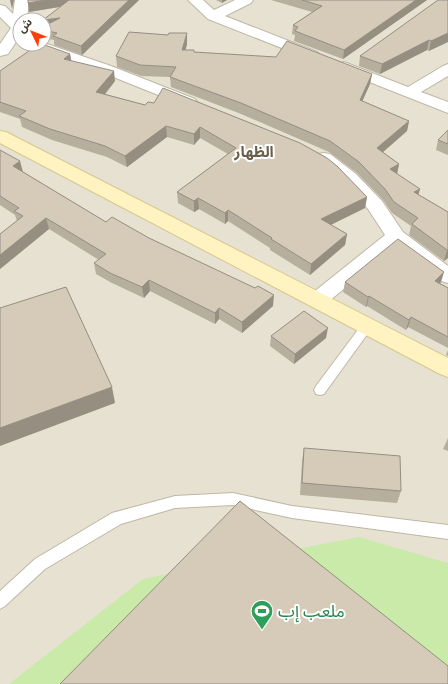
<svg xmlns="http://www.w3.org/2000/svg" width="448" height="684" viewBox="0 0 448 684" font-family="Roboto,'Noto Sans Arabic',sans-serif">
  <rect width="100%" height="100%" fill="#f3efe3"/>
  <path fill="#e7e1d1" fill-rule="evenodd" d="M0,0h448v684h-448zM20,20h24v24h-24z"/>
  <path fill="#c9eaa8" d="M359,537l89,26v121h-439l134,-105z"/>
  <g fill="none" stroke-linecap="round" stroke-linejoin="round">
    <g stroke="#bfb7a5" stroke-width="2">
      <path id="service" d="M367,322l4,1 2,3 -2,3 -47,65 -4,1 -4,-1 -2,-4 2,-4 47,-63z
        M233,493l59,13 156,19v14l-156,-21 -59,-13 -58,3 -54,16 -76,45 -40,37 -5,3v-18l35,-32 77,-46 63,-17z"/>
    </g>
    <g stroke="#bfb7a5" stroke-width="2">
      <path id="minor" d="M15,0h14l-2,20h-7v16l-12,18 -8,2v-12l11,-16 -11,-11v-12l5,1 8,8z
        M188,0h15l11,10 21,-10h18l-2,3 -26,13 92,36 3,3 -3,3 -5,2 -5,-2 -99,-39z
        M44,43l67,23 84,33 2,3 -2,3 -6,2 -6,-2 -82,-33 -74,-25 -2,-3z
        M344,62l64,25 35,-21 5,-2v12l-27,16 27,10v11l-109,-43 -3,-3 3,-3z
        M324,153l6,1 26,20 26,27 21,31 45,34v17l-7,-2 -45,-34 -72,58 -7,3 -7,-3 -3,-5 3,-5 75,-60 -17,-26 -24,-27 -26,-20 -3,-4 3,-4z"/>
    </g>
    <g stroke="#d6c78f" stroke-width="2">
      <path id="secondary" d="M0,131l6,1 442,226v19l-8,-3 -440,-231z"/>
    </g>
    <use href="#service" fill="#fff" fill-rule="evenodd"/>
    <use href="#minor" fill="#fff" fill-rule="evenodd"/>
    <use href="#secondary" fill="#fff3c1" fill-rule="evenodd"/>
  </g>
  <path fill="#b7af9e" d="M28,0h111l-57,55 -28,-10v-5l-10,-2v-18l16,-13 -31,5z
    M216,0h11l-5,3z
    M271,0h156l-84,59 -49,-18 1,-6 -3,-1 1,-9 19,-13z
    M448,0l-19,51 -2,-1 -47,24 -21,-8 1,-10z
    M187,33v11l-2,6h9v2l178,22 -2,10 -8,17 47,20 -2,10 -24,21 16,12 -2,10 22,21 29,17v46l-4,3 -35,-26 2,-9 -19,-13 -9,-13 -26,-27 -28,-21 -88,-38 -70,-27 -1,-10 -29,-1 -24,-9 -1,-11 52,-21z
    M70,54l1,7 44,20 -10,13 40,11 3,-3 219,95 -2,11 -34,17 16,9 -2,11 -35,30 -40,-25v-2l-42,-27 -3,3 -26,-15 -5,3 -16,-9 -1,-11 51,-38 -28,-16 -6,7 -27,-8 -40,30 -20,-10 -55,-17 -30,-13 -2,-8 -20,-7v-41z
    M448,130v25l-12,-5 2,-10z
    M0,150l23,22 83,50 43,16 124,68 -31,27 -23,-14 -4,5 -65,-33 -6,7 -32,-15 -16,-9 -2,-11 5,-3 -50,-31 -49,40v-35l17,-13 -2,-6 -15,-10z
    M345,282h96l-1,1 8,5v60l-40,-21 -2,3 -39,-24 -1,1 -23,-15z
    M271,336l55,2 -32,26 -24,-18z
    M448,350v6l-2,-1z
    M448,438v13l-5,-2z
    M304,448l97,43 -4,12 -97,-8 2,-34z"/>
  <path fill="#958e81" d="M10,0h4l-2,9z
    M46,0h29l1,4 -47,8 -1,-9z
    M129,0h10l-57,55 -1,-9z
    M222,0h5l-5,3z
    M416,0h11l-84,59 1,-9z
    M60,18l-16,10v-8z
    M187,33v11l-4,16 -1,-10z
    M448,33v9l-19,9 2,-10z
    M429,40l-2,10 -47,24 2,-10z
    M70,54l2,10 -8,-5z
    M114,71l1,10 -17,22 -2,-11z
    M372,74l-2,10 -12,27 2,-11z
    M409,121l-2,10 -32,28 2,-11z
    M166,126l1,11 -40,30 -2,-11z
    M200,127v11l-6,7v-11z
    M20,161l3,11 -10,-6z
    M399,164l-2,10 -7,-5z
    M420,189l-3,11 -3,-8z
    M367,197l-2,11 -45,22 1,-11z
    M198,198l1,11 -5,3v-11z
    M228,210v11l-3,3v-11z
    M46,218l3,11 -49,40v-14z
    M347,234l-2,11 -35,30 1,-11z
    M447,250h1v8l-4,3z
    M444,272l-3,10 -9,9 3,-10z
    M149,280l1,11 -6,7 -2,-11z
    M274,295l-1,11 -31,27v-11z
    M369,296l-2,10 -1,1 2,-10z
    M219,308v11l-4,5v-11z
    M411,317l-3,10 -2,3 3,-10z
    M328,328l-2,10 -32,26 1,-10z
    M112,387l3,16 -115,43v-18z"/>
  <path fill="#d5cbb8" stroke="#958e81" d="M28,0h18l-18,3z
    M69,0h60l-48,46 -28,-10 4,-3 -13,-3v-4l16,-8 -17,2z
    M302,0h114l-72,50 -49,-19 3,-4 -5,-2 29,-19z
    M438,0h10v33l-17,8 -2,-1 -47,24 -22,-8z
    M129,32l39,3 1,-2h18l-5,17h12v2l82,5 11,-16 85,33 -12,26 49,21 -32,27 22,16 -9,5 30,20 -6,3 34,20v38h-1l-35,-26 6,-6 -24,-16 -9,-13 -26,-27 -29,-21 -89,-38 -71,-26 6,-10 -36,-2 -24,-9z
    M39,44h3l28,10 -6,5 50,12 -18,21 49,13 3,-3 6,1 9,-15 137,55 27,15 10,8 30,31 -46,22 26,15 -36,30 -40,-25 1,-1 -44,-28 -3,3 -27,-15 -4,3 -17,-9 59,-44 -36,-21 -6,7 -28,-8 -41,30 -20,-10 -55,-17 -31,-13 7,-5 -26,-9v-31z
    M448,130v14l-10,-4z
    M0,150l20,11 -7,5 93,56 6,-5 37,21 106,50 3,-2 16,9 -32,27 -23,-14 -4,5 -66,-33 -7,7 -32,-14 -16,-10 12,-9 -60,-36 -46,37v-21l23,-18 -9,-5 5,-3 -19,-12z
    M398,239l46,33 -9,9 13,7v49l-37,-20 -2,3 -40,-24 -1,1 -23,-15z
    M66,287l46,100 -112,41v-120z
    M304,311l24,17 -33,26 -24,-18z
    M304,448l96,8 1,35 -99,-8z
    M240,501l208,165v18h-388z"/>
  <defs>
    <g id="stadium-pin" transform="scale(1.15)"><path d="M0 17L-7.5 6A9.5 9.5 0 1 1 7.5 6Z" fill="#2e9e5b" stroke="#fff"/><path d="M0-5a6.5 5 0 1 0 0 10a6.5 5 0 1 0 0-10ZM-3.5-1.8h7v3.6h-7Z" fill="#fff"/></g>
  </defs>
  <g fill-rule="evenodd">
    <use href="#stadium-pin" x="262" y="611"/>
  </g>
  <g text-anchor="middle" dominant-baseline="central" stroke-width="4" stroke-linejoin="round" paint-order="stroke">
    <g font-size="15" font-weight="bold" fill="#685e49" stroke="#fff">
      <text x="254" y="152">الظهار</text>
    </g>
    <g font-size="17" fill="#27864d" stroke="#fff" text-anchor="start">
      <text x="278" y="611">ملعب إب</text>
    </g>
  </g>
  <g transform="translate(32 32) rotate(313)"><circle r="19" fill="#ffffff" stroke="#b5b2ad"/>
  <path d="M0-3L7 15L0 10L-7 15Z" fill="#ff3f0e"/>
  <text y="-6" font-size="11" font-weight="bold" text-anchor="middle" fill="#453f33">ش</text>
  </g>
</svg>
